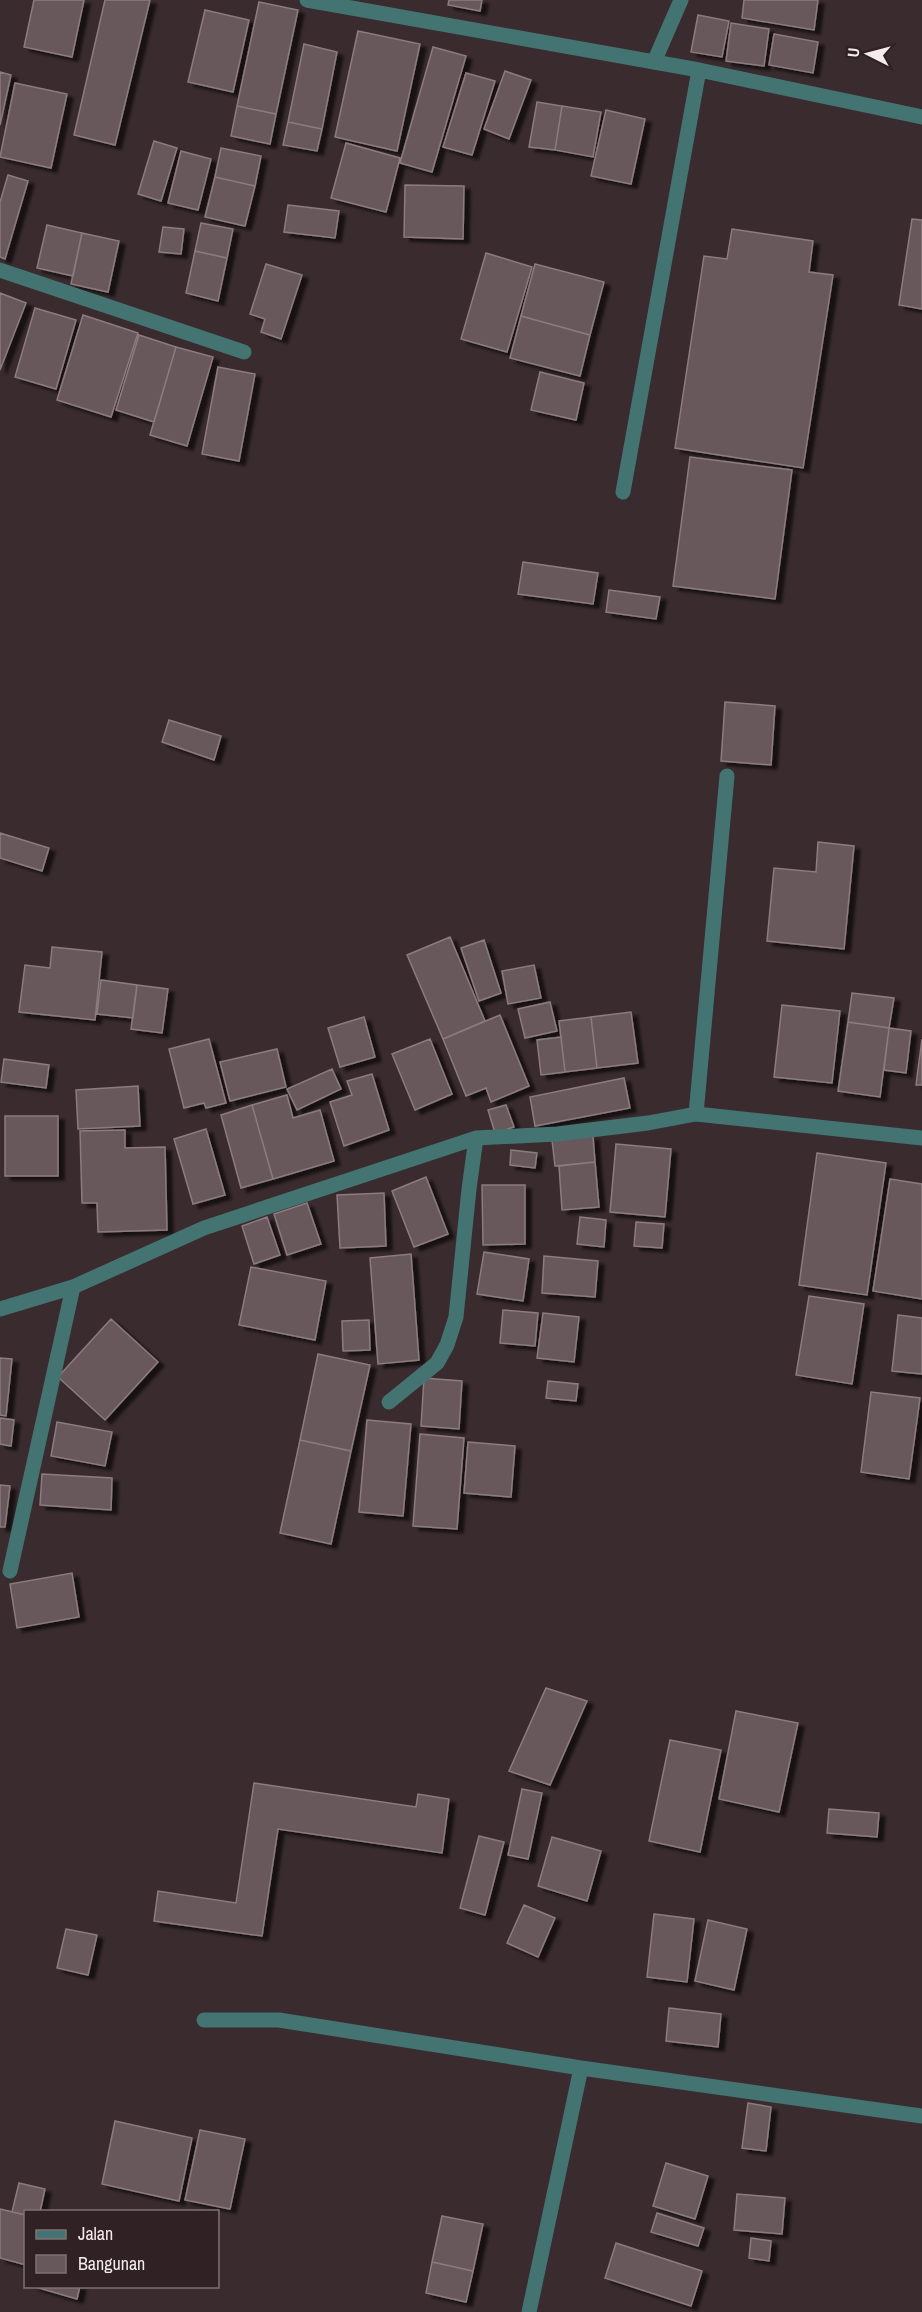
<svg xmlns="http://www.w3.org/2000/svg" width="922" height="2312" viewBox="0 0 922 2312" font-family="'Archivo Narrow',sans-serif">
  <defs>
    <filter id="shadow"><feDropShadow dx="6" dy="4" stdDeviation="1.5" flood-color="#0009"/></filter>
  </defs>
  <rect width="100%" height="100%" fill="#392b2e"/>
  <path fill="#67585b" stroke="#8c7b7f" stroke-width="1.5" filter="url(#shadow)" d="M34,0h50l-12,57 -48,-10z
    M105,0h45l-35,145 -41,-10z
    M449,0h33l-2,11 -32,-6z
    M744,0h74l-4,30 -72,-12z
    M259,2l39,8 -22,104 -39,-8z
    M205,10l44,10 -16,72 -45,-10z
    M698,15l31,6 -7,36 -31,-5z
    M731,23l38,6 -5,37 -38,-5z
    M358,31l62,13 -23,107 -62,-14z
    M774,34l44,8 -5,31 -44,-8z
    M304,44l33,8 -15,77 -34,-7z
    M433,47l33,9 -34,116 -32,-9z
    M505,71l26,9 -22,59 -25,-10z
    M0,72l11,3 -11,50z
    M466,73l29,8 -23,74 -29,-8z
    M15,83l52,11 -16,74 -51,-11z
    M537,102l25,4 -7,44 -26,-3z
    M237,106l39,8 -6,30 -39,-8z
    M562,106l39,6 -8,45 -38,-7z
    M606,110l39,9 -14,65 -40,-8z
    M288,122l34,7 -5,22 -34,-6z
    M154,141l23,7 -16,53 -23,-7z
    M346,143l54,15 -14,54 -55,-14z
    M221,148l40,8 -6,30 -40,-9z
    M181,151l30,8 -13,51 -30,-7z
    M8,175l20,6 -23,78 -5,-2v-55z
    M215,177l40,9 -10,40 -40,-9z
    M405,185l59,1 -1,53 -59,-2z
    M288,205l51,6 -4,27 -51,-6z
    M912,219l10,1v89l-23,-4z
    M201,223l32,6 -6,29 -32,-7z
    M47,225l35,8 -9,43 -36,-8z
    M163,227l21,2 -3,25 -22,-2z
    M732,229l81,12 -4,31 24,3 -30,193 -128,-20 29,-192 23,3z
    M82,233l37,8 -11,51 -37,-8z
    M195,251l32,7 -9,43 -32,-8z
    M486,253l46,14 -25,85 -46,-13z
    M266,264l36,11 -21,64 -20,-7 4,-13 -15,-5z
    M535,264l69,18 -14,53 -69,-19z
    M0,293l26,10 -26,67z
    M35,308l41,12 -20,69 -41,-12z
    M83,315l55,18 -27,84 -54,-17z
    M521,316l69,19 -10,41 -70,-18z
    M139,335l37,12 -22,75 -38,-12z
    M176,347l37,10 -26,89 -37,-11z
    M218,367l37,7 -16,87 -37,-7z
    M540,372l44,11 -8,37 -45,-10z
    M690,457l102,13 -17,129 -102,-13z
    M523,562l75,11 -5,31 -75,-10z
    M609,590l51,7 -4,22 -50,-7z
    M725,702l50,4 -4,59 -50,-4z
    M169,720l52,16 -7,24 -52,-18z
    M0,833l49,15 -7,23 -42,-13z
    M818,842l36,4 -10,103 -77,-8 7,-73 42,4z
    M450,937l35,84 -42,18 -36,-84z
    M484,940l17,53 -22,8 -18,-53z
    M52,947l50,5 -7,68 -76,-8 6,-47 25,3z
    M534,965l7,33 -33,6 -6,-33z
    M101,980l36,5 -4,33 -36,-4z
    M137,985l31,4 -6,44 -31,-4z
    M852,993l42,5 -5,30 -41,-6z
    M550,1002l7,29 -32,7 -7,-29z
    M782,1005l58,6 -8,72 -58,-6z
    M631,1012l7,51 -41,5 -6,-51z
    M500,1015l29,71 -38,16 -5,-14 -20,8 -23,-57z
    M364,1017l11,40 -35,10 -12,-39z
    M591,1017l6,51 -32,4 -6,-51z
    M848,1022l41,6 -9,69 -42,-6z
    M889,1028l22,3 -5,42 -22,-3z
    M561,1037l4,35 -24,3 -4,-35z
    M209,1039l17,64 -20,5 -2,-5 -20,5 -15,-59z
    M430,1039l22,55 -37,16 -23,-56z
    M922,1039v46h-6z
    M277,1049l9,38 -56,14 -10,-39z
    M4,1059l45,6 -3,23 -45,-6z
    M332,1069l9,20 -44,21 -10,-21z
    M372,1074l17,56 -45,16 -14,-44 22,-7 -5,-14z
    M624,1078l6,30 -95,18 -5,-29z
    M138,1086l2,40 -62,3 -2,-39z
    M287,1095l6,23 27,-8 14,51 -61,18 -21,-74z
    M252,1105l21,74 -32,9 -20,-73z
    M506,1105l8,22 -19,6 -7,-23z
    M5,1116h53v60h-53z
    M206,1129l19,66 -32,9 -19,-65z
    M125,1130v18l40,-1 2,83 -69,2 -1,-29h-15l-2,-72z
    M593,1136l2,26 -40,4 -3,-26z
    M616,1144l55,5 -6,68 -55,-5z
    M511,1150l26,3 -2,15 -25,-3z
    M817,1153l69,10 -19,132 -68,-10z
    M595,1162l4,45 -37,3 -3,-44z
    M426,1177l22,57 -34,13 -22,-56z
    M890,1179l32,5v115l-49,-8z
    M482,1185h43v59l-42,1z
    M384,1193l2,53 -46,2 -3,-53z
    M307,1203l14,41 -34,11 -13,-41z
    M267,1217l13,38 -26,9 -12,-38z
    M580,1217l26,3 -2,27 -27,-3z
    M636,1222l28,2 -2,24 -28,-2z
    M484,1252l45,7 -6,42 -46,-7z
    M411,1254l8,106 -41,4 -8,-106z
    M544,1256l54,5 -3,36 -53,-4z
    M251,1267l75,14 -11,59 -76,-15z
    M809,1296l55,8 -12,80 -56,-9z
    M503,1310l35,3 -3,33 -35,-3z
    M543,1313l36,4 -5,45 -37,-4z
    M898,1315l24,3v56l-30,-3z
    M111,1319l47,43 -53,58 -47,-43z
    M369,1320l1,30 -27,1 -1,-30z
    M318,1354l52,11 -19,86 -51,-11z
    M0,1358l12,1 -6,57 -6,-1z
    M424,1378l38,3 -3,48 -38,-3z
    M548,1381l30,3 -2,17 -30,-3z
    M871,1392l49,6 -11,81 -48,-7z
    M0,1418l14,2 -3,26 -11,-2z
    M367,1420l44,4 -8,92 -44,-4z
    M57,1422l55,10 -7,34 -54,-10z
    M420,1434l44,4 -7,91 -44,-3z
    M300,1440l51,11 -20,93 -51,-11z
    M468,1442l47,4 -4,51 -47,-4z
    M42,1474l70,4 -1,32 -71,-5z
    M0,1485l10,1 -5,41h-5z
    M72,1573l7,44 -62,11 -7,-44z
    M546,1688l41,13 -37,84 -41,-14z
    M736,1711l62,12 -19,89 -60,-13z
    M670,1740l51,10 -21,102 -51,-11z
    M254,1783l162,24 2,-13 31,5 -7,54 -164,-24 -16,107 -108,-15 4,-30 78,12z
    M522,1789l20,4 -14,66 -20,-4z
    M829,1809l50,4 -2,24 -50,-4z
    M479,1836l25,6 -19,73 -25,-7z
    M552,1837l49,14 -14,50 -49,-15z
    M524,1905l31,13 -17,39 -31,-14z
    M654,1914l40,5 -7,63 -40,-5z
    M708,1920l39,9 -13,61 -39,-9z
    M66,1929l31,6 -9,40 -31,-7z
    M669,2008l52,6 -3,33 -52,-6z
    M748,2103l23,4 -5,44 -24,-3z
    M115,2121l77,17 -13,63 -77,-17z
    M200,2130l45,9 -15,70 -45,-9z
    M666,2163l42,13 -13,43 -42,-13z
    M19,2183l26,6 -5,23h-14v3l-14,-3z
    M737,2194l48,4 -3,36 -48,-4z
    M0,2209l26,6v50l-26,-7z
    M657,2213l47,15 -6,18 -47,-14z
    M442,2216l41,8 -10,47 -41,-9z
    M751,2238l20,3 -2,20 -20,-3z
    M616,2243l86,28 -11,35 -86,-28z
    M432,2262l41,9 -7,31 -40,-9z
    M32,2286h48l-3,13z"/>
  <g fill="none" stroke-linecap="round" stroke-linejoin="round">
    <path stroke="#437472" stroke-width="15" d="M307,0l392,70
      M654,62l27,-62
      M0,270l244,82
      M623,492l76,-422 223,47
      M696,1114l31,-338
      M0,1309l73,-22 131,-59 272,-90 81,-4 91,-11 48,-9 226,24
      M389,1402l48,-39 10,-18 9,-28 13,-128 7,-51
      M10,1571l63,-284
      M204,2020h75l302,48
      M529,2312l52,-244 341,48"/>
  </g>
  <rect x="24" y="2210" width="195" height="78" fill="#2f2124" stroke="#7e7274" stroke-width="1.5"/>
  <rect x="36" y="2230" width="30" height="9" fill="#437472" stroke="#7e7274" stroke-width="1.5"/>
  <text x="78" y="2240" font-size="18" fill="#f5ebed">Jalan</text>
  <rect x="36" y="2255" width="30" height="18" fill="#67585b" stroke="#7e7274" stroke-width="1.5"/>
  <text x="78" y="2270" font-size="18" fill="#f5ebed">Bangunan</text>
  <g transform="translate(868 54) rotate(276)" stroke="#2f2124" stroke-width="4.5" paint-order="stroke">
  <path d="M0-4.5L10 22L0 15L-10 22Z" fill="#f5ebed"/>
  <text y="-9" font-size="16" font-weight="bold" text-anchor="middle" fill="#f5ebed">U</text>
  </g>
</svg>
